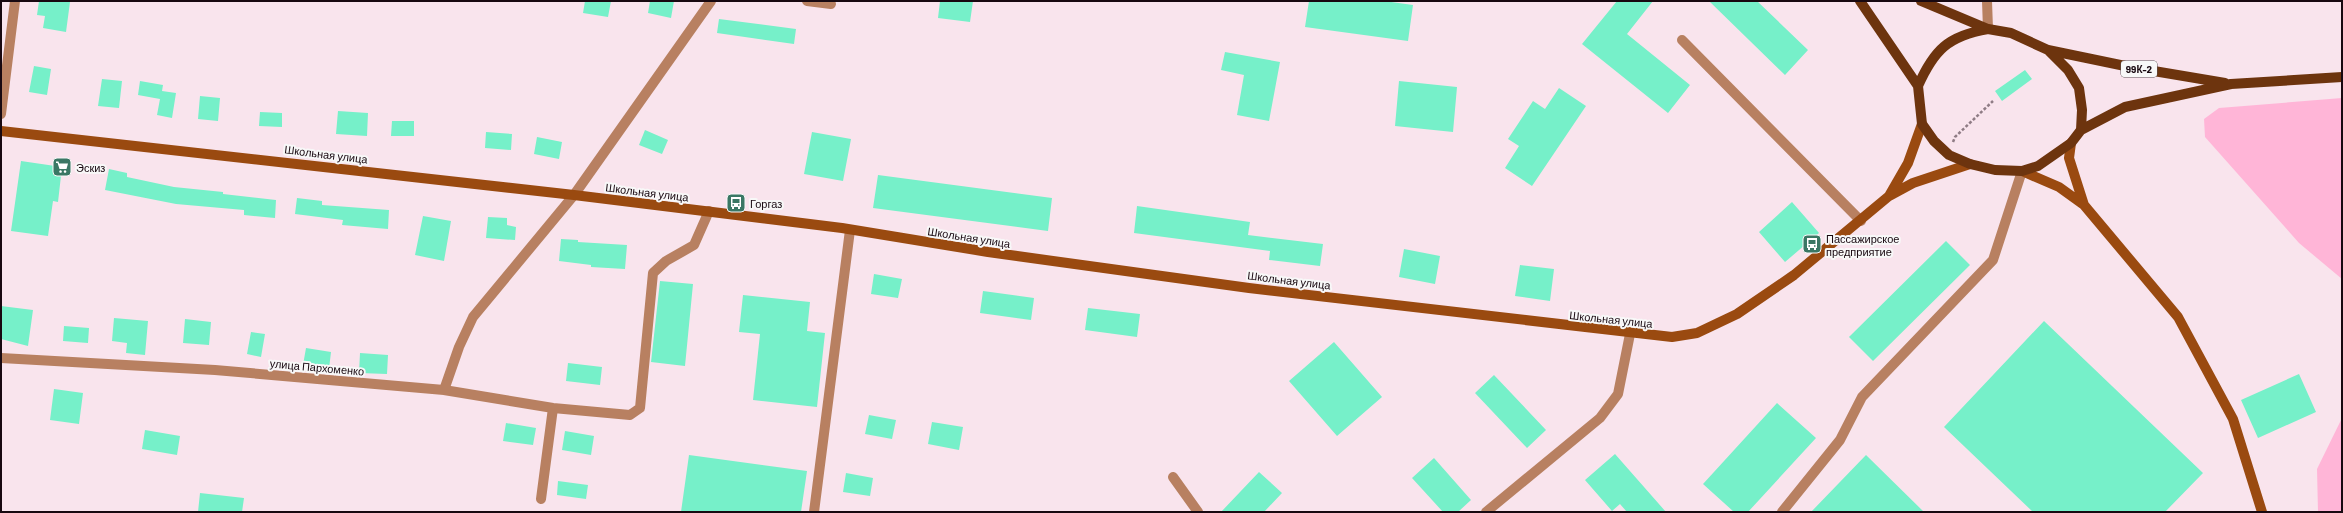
<svg xmlns="http://www.w3.org/2000/svg" width="2343" height="513" viewBox="0 0 2343 513" font-family="Barlow,sans-serif">
  <rect width="100%" height="100%" fill="#f9e4ed"/>
  <path fill="#ffb5d7" d="M2342,98v181l-43,-36 -94,-106 -1,-18 15,-11z
    M2342,418v94h-24l-1,-43z"/>
  <path fill="#76f0c9" d="M39,1l31,1 -4,30 -23,-4 2,-12 -8,-1z
    M585,1h26l-3,16 -25,-4z
    M650,1h24l-3,17 -23,-5z
    M940,1h33l-3,21 -32,-4z
    M1309,1h75l29,4 -5,36 -103,-14z
    M1617,1h36l-26,33 63,51 -22,28 -86,-69z
    M1709,1h48l51,49 -23,25z
    M719,19l77,10 -2,15 -77,-11z
    M1225,52l55,10 -11,59 -32,-6 7,-40 -23,-5z
    M34,66l17,3 -4,26 -18,-3z
    M2025,70l7,9 -30,22 -7,-10z
    M102,79l20,2 -3,27 -21,-2z
    M140,81l23,4 -1,6 14,2 -4,25 -15,-3 3,-16 -22,-4z
    M1399,81l58,6 -4,45 -58,-6z
    M1559,88l27,18 -54,80 -27,-18 14,-22 -11,-7 25,-38 12,8z
    M200,96l20,2 -2,23 -20,-2z
    M338,111l30,2 -1,23 -31,-2z
    M260,112l22,1v14l-23,-1z
    M392,121h22v15h-23z
    M645,130l23,10 -6,14 -23,-9z
    M486,132l26,2 -1,16 -26,-2z
    M812,132l39,7 -8,42 -39,-7z
    M537,137l25,5 -3,17 -25,-5z
    M21,161l41,6 -4,35 -5,-1 -5,35 -37,-5z
    M109,169l18,4v4l47,10 49,5v2l53,6 -1,18 -31,-3v-5l-68,-6 -71,-14z
    M878,175l174,23 -4,33 -175,-23z
    M297,198l25,3v4l67,5 -1,19 -46,-4 1,-5 -48,-6z
    M1792,202l27,31 -34,29 -26,-30z
    M1137,206l113,16 -2,13 75,9 -3,22 -51,-6 1,-9 -136,-18z
    M423,216l28,5 -7,40 -29,-6z
    M488,217l19,1v7l9,2 -1,13 -29,-2z
    M561,239l17,1v2l49,3 -2,24 -34,-2v-2l-32,-4z
    M1946,241l24,24 -97,96 -24,-24z
    M1404,249l36,7 -5,28 -36,-7z
    M1520,265l34,4 -4,32 -35,-5z
    M874,274l28,5 -4,19 -27,-4z
    M660,281l33,3 -8,82 -34,-4z
    M983,291l51,7 -3,22 -51,-7z
    M743,295l67,7 -3,29 18,2 -8,74 -64,-7 7,-66 -21,-2z
    M1,306l32,4 -5,36 -27,-7z
    M1088,308l52,6 -3,23 -52,-7z
    M114,318l34,3 -3,34 -19,-2 1,-10 -15,-2z
    M185,319l26,3 -2,23 -26,-2z
    M2044,321l159,152 -38,39h-132l-89,-85z
    M64,326l25,2 -1,15 -25,-2z
    M251,332l14,2 -4,23 -14,-3z
    M1334,342l48,55 -45,39 -48,-55z
    M306,348l25,4 -2,17 -26,-4z
    M360,353l28,2 -1,19 -28,-1z
    M568,363l34,4 -2,18 -34,-4z
    M2299,374l17,38 -58,26 -17,-38z
    M1494,375l52,55 -19,18 -52,-55z
    M54,389l29,4 -4,31 -29,-4z
    M1777,403l39,35 -68,74h-14l-31,-28z
    M869,415l27,5 -4,19 -27,-5z
    M932,422l31,5 -4,23 -31,-6z
    M506,423l30,5 -3,17 -30,-4z
    M145,430l35,6 -3,19 -35,-6z
    M565,431l29,5 -3,19 -29,-5z
    M1615,454l51,58h-39l-7,-8 -8,7 -27,-31z
    M689,455l118,16 -6,41h-120z
    M1866,455l58,57h-113z
    M1434,458l37,42 -13,12h-15l-31,-34z
    M1259,472l23,21 -18,19h-43z
    M846,473l27,5 -3,18 -27,-4z
    M558,481l30,4 -2,14 -29,-4z
    M200,493l44,5 -2,14h-44z"/>
  <g fill="none" stroke-linecap="round" stroke-linejoin="round">
    <path stroke="#8f7c85" stroke-width="2.5" stroke-dasharray="3 2" stroke-linecap="butt" d="M1953,142l2,-5 38,-36"/>
    <path stroke="#b88061" stroke-width="10" d="M1987,1l1,28
      M1682,40l179,181
      M1,358l214,12 229,20 109,18 77,7 10,-7 13,-135 13,-12 28,-16 15,-34
      M444,390l15,-43 14,-30 101,-122
      M1173,477l25,35
      M541,499l12,-91
      M1486,512l114,-94 18,-24 12,-60
      M1782,512l58,-72 22,-43 131,-137 29,-89"/>
    <path stroke="#b88061" stroke-width="10" d="M807,1l24,3
      M1,114l14,-113
      M574,195l137,-194
      M814,512l36,-282"/>
    <path stroke="#9a4a10" stroke-width="10" d="M1,131l573,64 268,33 146,24 261,36 423,49 25,-4 40,-19 57,-39 95,-79 24,-13 57,-19
      M2071,143l-2,15 15,47
      M2022,171l37,16 25,18 94,112 55,102 29,93
      M1889,196l19,-33 14,-39"/>
    <path stroke="#6d340e" stroke-width="10" d="M1860,1l58,85 4,38 12,17 15,14 21,9 25,6 27,1 16,-5 33,-23 10,-13 44,-23 106,-23 111,-7
      M1921,1l67,28 23,4 37,17 20,20 11,18 3,22 -1,20
      M2048,50l82,17 95,16
      M1918,86c16,-36 30,-50 70,-57"/>
  </g>
  <defs>
    <g id="supermarket-square" transform="scale(1)"><rect x="-9" y="-9" width="18" height="18" rx="4" fill="#3a7764" stroke="#f8f8f8"/><path d="M-6-5.5h2.5l.6 2H6L4.5 2H-2.5L-4.4-4H-6ZM-1.5 3.2a1.3 1.3 0 1 0 .1 0ZM3 3.2a1.3 1.3 0 1 0 .1 0Z" fill="#fff"/></g>
    <g id="bus-square" transform="scale(1)"><rect x="-9" y="-9" width="18" height="18" rx="4" fill="#3a7764" stroke="#f8f8f8"/><path d="M-5-6H5V4H4V6H2V4H-2V6H-4V4H-5ZM-3.5-4V0h7V-4ZM-3.5 1.2v1.5H-2V1.2ZM2 1.2v1.5H3.5V1.2Z" fill="#fff"/></g>
  </defs>
  <g fill-rule="evenodd">
    <use href="#supermarket-square" x="62" y="167"/>
    <use href="#bus-square" x="736" y="203"/>
    <use href="#bus-square" x="1812" y="244"/>
  </g>
  <g text-anchor="middle" dominant-baseline="central" stroke-width="4" stroke-linejoin="round" paint-order="stroke">
    <rect fill="#f8f8f8" stroke="#5b5056" stroke-width="1" x="2121" y="61" width="36" height="16" rx="3"/>
    <g font-size="10" font-weight="bold" fill="#180810">
      <text x="2139" y="69">99К-2</text>
    </g>
    <g font-size="11" fill="#180810" stroke="#f8f8f8">
      <text transform="translate(326 154) rotate(7)">Школьная улица</text>
      <text transform="translate(647 192) rotate(7)">Школьная улица</text>
      <text transform="translate(969 237) rotate(9)">Школьная улица</text>
      <text transform="translate(1289 280) rotate(7)">Школьная улица</text>
      <text transform="translate(1611 319) rotate(6)">Школьная улица</text>
      <text transform="translate(317 367) rotate(5)">улица Пархоменко</text>
    </g>
    <g font-size="11" fill="#180810" stroke="#f8f8f8" text-anchor="start">
      <text x="76" y="167">Эскиз</text>
      <text x="750" y="203">Горгаз</text>
      <text x="1826" y="238">Пассажирское<tspan x="1826" dy="13">предприятие</tspan></text>
    </g>
  </g>
  <rect width="2343" height="513" fill="none" stroke="#180810" stroke-width="4"/>
</svg>
